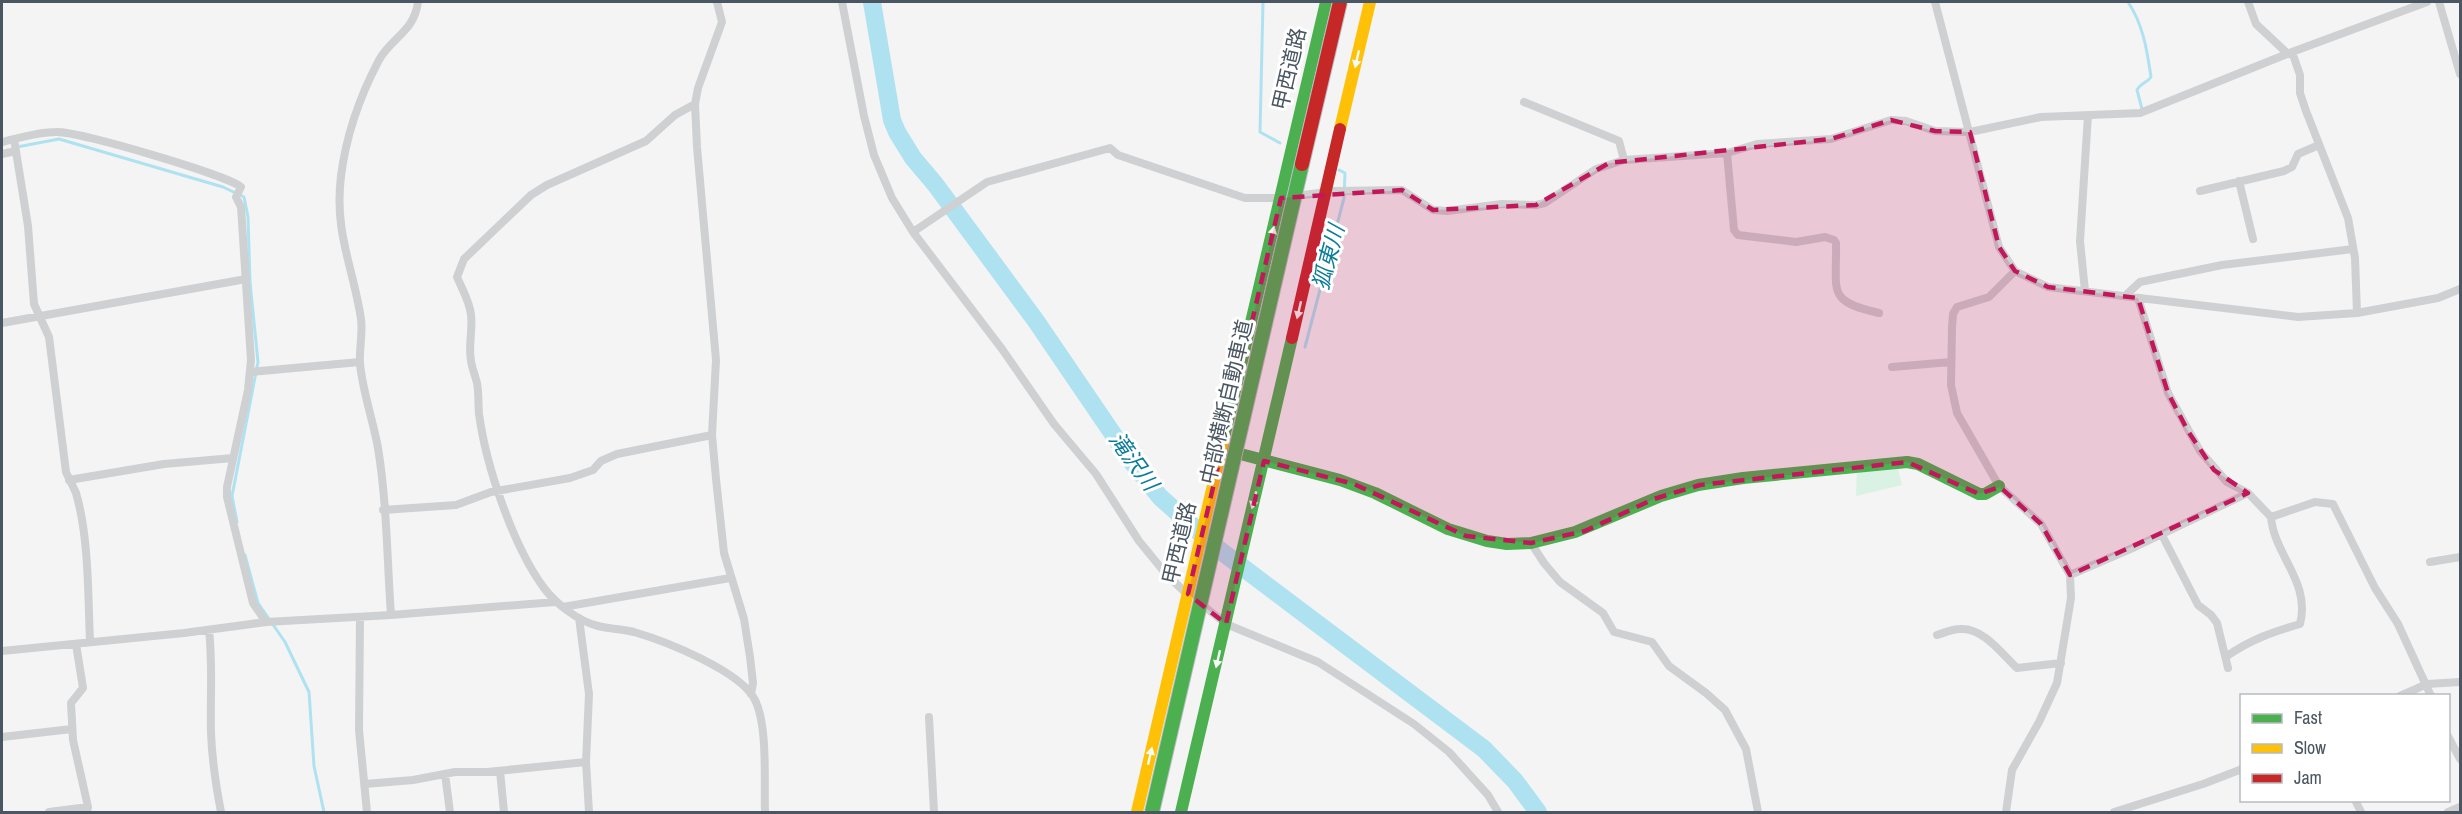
<svg xmlns="http://www.w3.org/2000/svg" width="2462" height="814" viewBox="0 0 2462 814" font-family="'Archivo Narrow','Noto Sans JP',sans-serif">
  <rect width="100%" height="100%" fill="#f4f4f4"/>
  <path fill="#d9f2e3" d="M1898,469l4,16 -46,11 1,-24z"/>
  <g fill="none" stroke-linecap="round" stroke-linejoin="round">
    <path stroke="#aee2f0" stroke-width="3" d="M1263,2l-3,130 20,11
      M2128,2c15,22 19,48 23,75 -4,6 -11,6 -14,13l5,19
      M17,147l42,-8 164,48 21,10 4,20 2,65 8,80 -26,134 5,26
      M1305,347l39,-149 1,-25 -6,-3
      M245,555l13,48 27,39 24,50 5,74 10,46"/>
    <path stroke="#aee2f0" stroke-width="18" d="M872,2l20,118 5,12 16,26 22,26 101,137 96,141 28,35 57,51 267,201 31,32 23,31"/>
    <path stroke="#ced0d2" stroke-width="8" d="M717,2l5,20 -24,66 -3,16 2,43 19,213 -4,75 4,44 8,74 20,66 6,38 3,26 -2,11
      M842,2l22,114 10,39 18,43 21,34 89,117 52,75 42,50 43,67 27,33 22,21
      M1935,2l64,245 16,24 33,16 250,30 59,-4 81,-15 22,-9
      M2248,2l8,22 32,30
      M2439,2l21,72
      M2292,52l8,23v18l6,18 42,107 7,40 2,55
      M1524,102l95,39 5,19
      M695,104l-20,11 -29,26 -99,44 -16,10 -67,64 -7,18c5,12 13,25 14,38 2,15 -3,30 0,46 1,7 4,14 6,22 2,10 1,21 2,31 7,52 34,132 65,174 12,16 34,33 54,38 12,3 24,3 36,6 31,9 107,39 121,68 13,26 9,82 10,112
      M14,139l14,87 6,78 15,33 17,135c3,7 7,14 10,21 13,44 12,103 14,149
      M2,142c17,-4 36,-10 54,-10 22,-1 171,43 185,55l-5,10 5,10 10,153 -3,30 -21,97v10l26,106 13,19
      M1727,153l7,77 4,5 58,7 29,-5 9,3 2,3c1,49 -10,58 43,70
      M2,154l14,-3
      M2239,181l14,58
      M2200,191l84,-20 8,-4 6,-13 21,-9
      M913,232l74,-50 123,-34 8,7 127,43h36l53,-7 68,-1 31,20 14,1 55,-7 34,1 9,-2 51,-34 28,-9 103,-7 30,-9 74,-5 60,-19 15,1 29,10 35,1 71,-15 99,-4 152,-61 135,-50
      M2085,291l-5,-50 8,-126
      M2125,296l15,-14 82,-17 131,-16
      M2138,298l30,95 32,58 27,31 21,11 23,24 44,-15 18,2 42,84 23,36 33,72
      M2,323l244,-44
      M1892,367l59,-5
      M250,372l110,-10
      M69,480l95,-16 69,-6
      M383,510l73,-5 35,-13 79,-14 23,-8 8,-9 16,-7 95,-19
      M2162,535l36,70 13,10 6,8 11,45
      M1531,543l13,20 16,19 43,31 11,19 38,10 17,24 37,27 19,17 21,39 12,63
      M2430,562l30,-5
      M2070,575l65,-28 113,-54
      M1199,602l27,22 92,38 96,62 35,28 39,43 10,17
      M563,607l167,-29
      M391,615c-4,-55 -4,-112 -13,-167 -5,-28 -15,-55 -18,-84 -1,-15 3,-31 1,-45 -8,-53 -27,-86 -20,-143 5,-40 19,-80 38,-116 13,-23 35,-28 39,-58
      M360,617l-1,113 8,82
      M579,618l10,76 -3,68 3,50
      M209,630c4,36 1,67 2,103 1,27 5,53 10,79
      M1937,635c7,-2 15,-6 23,-6 23,-2 42,25 57,39l44,-5
      M76,644l7,44 -12,15 2,37 15,67 -1,5
      M2,651l182,-18 82,-11 125,-7 164,-13
      M2227,656c23,-16 45,-24 73,-32 11,-42 -26,-69 -29,-107
      M2400,696l27,-12 33,-2
      M929,717l5,95
      M2448,736l12,23
      M2,737l70,-8
      M500,771l4,41
      M445,774l5,38
      M365,784l48,-4 42,-8h32l99,-10
      M2355,800l6,12
      M49,812l39,-5
      M2006,812l6,-42 27,-48 18,-39 14,-85 -1,-23 -29,-51 -42,-38 -42,-73 -6,-28 1,-57 1,-14 4,-7 32,-10 26,-26
      M2114,812l89,-28 39,-15
      M2448,812l12,-5"/>
    <path stroke="#4caf50" stroke-width="12" d="M1223,442l103,-440
      M1229,451l111,29 35,13 73,36 39,12 20,3 24,-1 44,-11 86,-36 37,-11 45,-7 164,-16 11,2 61,30h6l14,-8
      M1181,812l111,-474"/>
    <path stroke="#ffc107" stroke-width="12" d="M1340,129l30,-127
      M1137,812l86,-370"/>
    <path stroke="#c62828" stroke-width="12" d="M1292,338l48,-209"/>
    <g stroke="#b9bec3" stroke-width="16" stroke-linecap="butt">
      <path id="fast-bridge" d="M1152,812l150,-648"/>
    </g>
    <g stroke="#b9bec3" stroke-width="16" stroke-linecap="butt">
      <path id="jam-bridge" d="M1302,164l38,-162"/>
    </g>
    <use href="#fast-bridge" stroke="#4caf50" stroke-width="14"/>
    <use href="#jam-bridge" stroke="#c62828" stroke-width="14"/>
  </g>
  <defs><path id="oneway-solid" d="M-6-.8H1V-3.2L6.5 0L1 3.2V.8H-6Z" transform="scale(1.5)"/></defs>
  <g fill="#f6fbf6">
    <use href="#oneway-solid" transform="translate(1357 59) rotate(103)"/>
    <use href="#oneway-solid" transform="translate(1272 235) rotate(-76)"/>
    <use href="#oneway-solid" transform="translate(1299 310) rotate(103)"/>
    <use href="#oneway-solid" transform="translate(1254 500) rotate(104)"/>
    <use href="#oneway-solid" transform="translate(1218 659) rotate(103)"/>
    <use href="#oneway-solid" transform="translate(1150 756) rotate(-77)"/>
  </g>
  <path fill="#c2185b" fill-opacity="0.2" stroke="#c2185b" stroke-width="4.5" stroke-dasharray="12 8" stroke-linejoin="round" d="M1891,120l44,11 35,1 29,115 16,24 33,16 90,11 30,95 20,38 26,39 34,23 -178,82 -29,-51 -41,-37 -21,7 -72,-32 -207,23 -46,14 -69,32 -54,12 -65,-7 -112,-52 -90,-23 -38,163 -38,-30 93,-396 121,-8 31,20 103,-5 73,-42 222,-24z"/>
  <g text-anchor="middle" dominant-baseline="central" stroke-width="6" stroke-linejoin="round" paint-order="stroke">
    <g font-size="21" fill="#4a5661" stroke="#fff">
      <text transform="translate(1289 69) rotate(-77)">甲西道路</text>
      <text transform="translate(1226 402) rotate(-77)">中部横断自動車道</text>
      <text transform="translate(1179 543) rotate(-77)">甲西道路</text>
    </g>
    <g font-size="22" font-style="italic" fill="#0c7c9b" stroke="#fff">
      <text transform="translate(1328 257) rotate(-75)">狐東川</text>
      <text transform="translate(1134 461) rotate(54)">滝沢川</text>
    </g>
  </g>
  <rect width="2462" height="814" fill="none" stroke="#4a5661" stroke-width="6"/>
  <rect x="2240" y="694" width="210" height="108" fill="#ffffff" stroke="#b7bbc0" stroke-width="1.5"/>
  <rect x="2252" y="714" width="30" height="9" fill="#4caf50" stroke="#b7bbc0" stroke-width="1.5"/>
  <text x="2294" y="724" font-size="18" fill="#4a5661">Fast</text>
  <rect x="2252" y="744" width="30" height="9" fill="#ffc107" stroke="#b7bbc0" stroke-width="1.5"/>
  <text x="2294" y="754" font-size="18" fill="#4a5661">Slow</text>
  <rect x="2252" y="774" width="30" height="9" fill="#c62828" stroke="#b7bbc0" stroke-width="1.5"/>
  <text x="2294" y="784" font-size="18" fill="#4a5661">Jam</text>
</svg>
